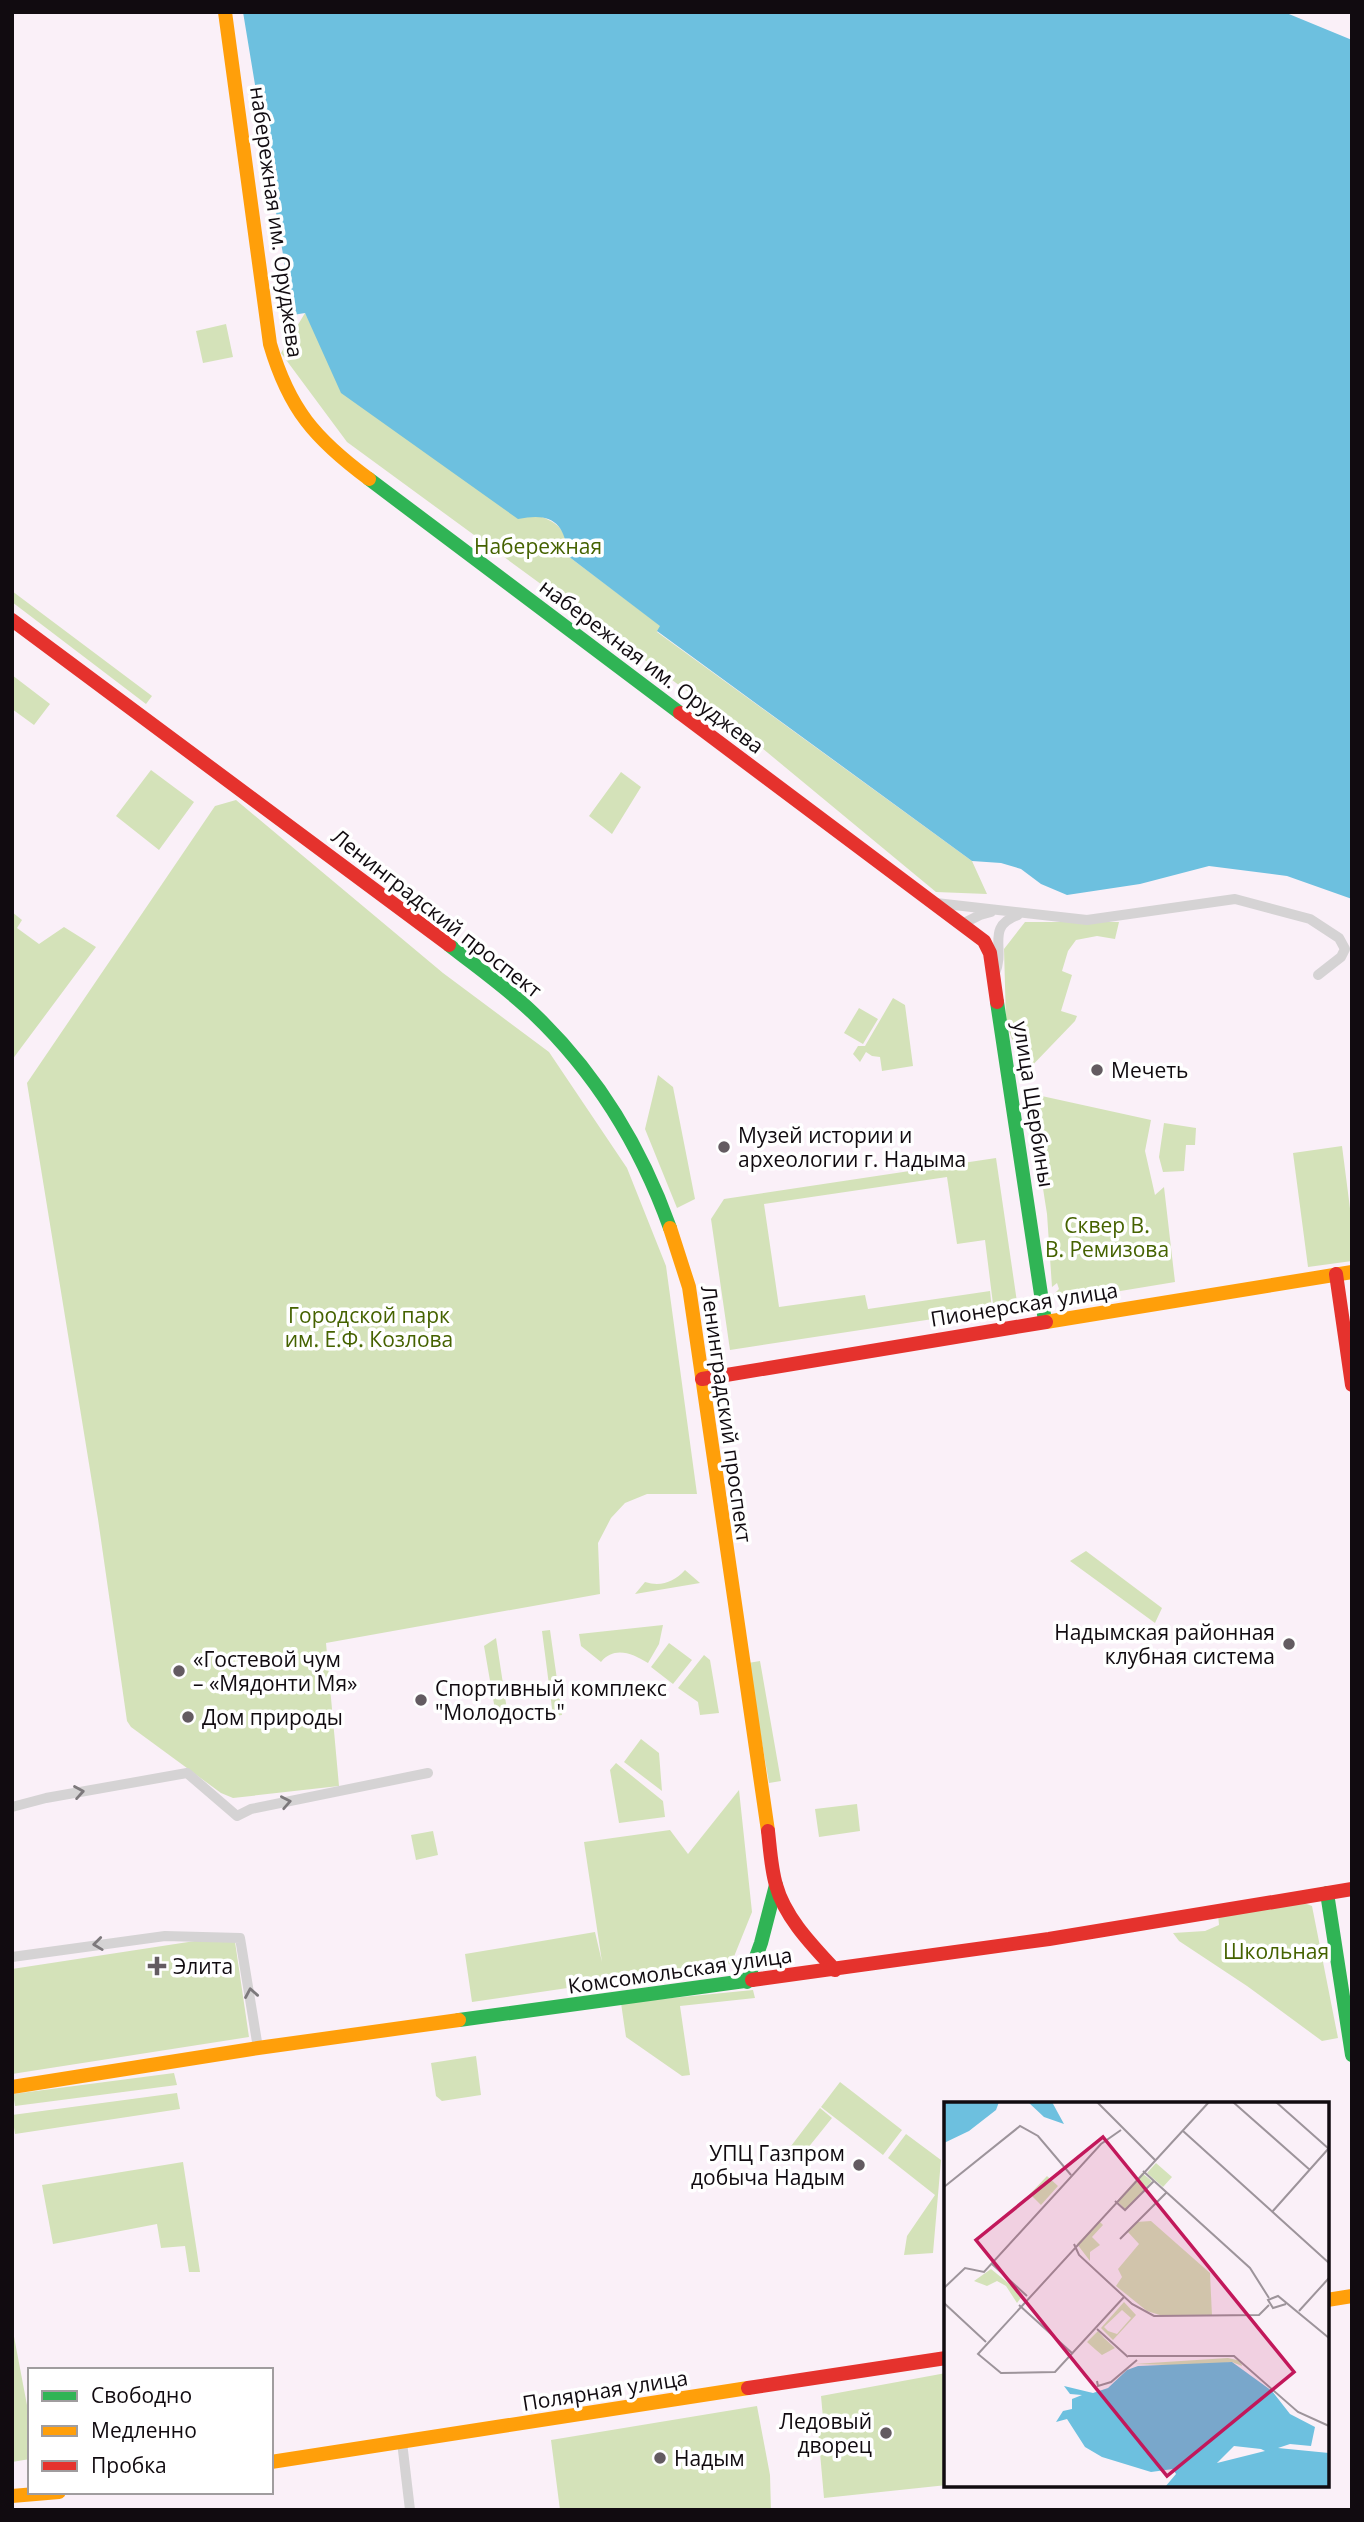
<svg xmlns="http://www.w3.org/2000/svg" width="1364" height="2522" viewBox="0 0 1364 2522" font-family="'Open Sans',sans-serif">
  <rect width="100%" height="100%" fill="#faf0f8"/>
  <path fill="#d4e2b9" d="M305,313l15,29 217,173c24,9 29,15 31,41l93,70 -4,6 315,229 15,33 -51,-2 -197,-163 -392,-287 -66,-89z
    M226,324l7,33 -30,6 -7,-32z
    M12,591l140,105 -6,8 -134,-102z
    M12,675l38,29 -16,21 -22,-16z
    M151,770l43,32 -35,48 -43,-34z
    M621,772l20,15 -29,47 -23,-18z
    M236,800l207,173 106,79 78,116 39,98 31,228h-50l-22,9 -14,15 -13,25 2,51 -274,49 13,143 -106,12 -12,-5 -90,-66 -4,-6 -29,-202 -71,-436 188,-277z
    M12,912l10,8 -5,8 22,16 25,-17 32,20 -84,113z
    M1025,922h94l-4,17 -18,-3 -21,4 -8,11 -6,20 10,4 -11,36 16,5 -2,5 -51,53 -18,-52 -2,-73z
    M893,998l12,7 8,61 -31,5 -2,-14 -8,-1 -6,-4 -6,10 -7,-8 5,-8h7z
    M859,1008l19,11 -15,25 -19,-11z
    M658,1075l15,12 22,112 -18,9 -32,-79z
    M1028,1093l123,27 -6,31 10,44 9,-8 11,95 -115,19 -1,-7 -6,1 6,-6 -2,-6 -5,4 -5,-73z
    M1164,1123l32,5 -1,17h-9l-2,26 -21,1 -4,-15z
    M1342,1146l10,78v37l-44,6 -15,-114z
    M996,1158l21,144 -24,2 -8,-64 -28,4 -10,-67 -183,27 15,103 86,-12 3,14 122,-18 2,19 -262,40 -19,-131 13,-20z
    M1086,1551l76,57 -7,15 -85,-62z
    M685,1570l15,13 -65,11 10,-12c16,5 29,0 40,-12z
    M663,1625l-4,19 -11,19c-16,-10 -34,-17 -47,-1l-20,-16 -2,-12z
    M550,1630l12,85 -9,1 -11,-85z
    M496,1638l13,85 -11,4 -14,-81z
    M669,1643l23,17 -19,24 -22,-17z
    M704,1655l6,5 9,53 -19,2 -2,-13 -20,-14z
    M760,1661l21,120 -12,2 -21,-120z
    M641,1739l18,14 3,38 -38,-29z
    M616,1763l47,38 2,16 -46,6 -9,-53z
    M739,1790l13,122 -21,52 -259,38 -7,-48 130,-22 7,30 -18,-120 86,-12 18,24z
    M857,1804l3,27 -41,6 -4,-28z
    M433,1831l5,24 -22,5 -5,-25z
    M1304,1903l8,3 26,132 -16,3 -75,-55 -68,-45 -6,-8 32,-2 14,-6 -1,-11z
    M234,1935l15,102 -237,37v-105z
    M753,1990l2,8 -75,8 10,69 -8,1 -56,-39 -5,-34z
    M476,2056l5,39 -39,6 -6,-5 -5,-33z
    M174,2073l3,12 -162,21 -2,-12z
    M840,2082l62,48 -19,25 -62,-48z
    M177,2093l3,16 -165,25 -3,-19z
    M820,2108l12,10 -33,41 -11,-9z
    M906,2134l35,26 -8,93 -29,2 3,-19 28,-41 -47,-37z
    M183,2162l17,110h-11l-4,-26 -24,2 -4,-24 -104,20 -11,-59z
    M12,2326l18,95v38l-18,3z
    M946,2373l1,112 -123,13 -7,-79 6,-1 -2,-22z
    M757,2406l13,69 1,35h-211l-9,-70z"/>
  <path fill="#6dc0df" d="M243,12h1041l68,28v859l-65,-23 -78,-10 -69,18 -73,11 -26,-11 -20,-15 -20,-6 -29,-2 -315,-230 3,-5 -92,-70c-3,-34 -17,-44 -50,-37l-177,-126 -36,-80 -12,2z"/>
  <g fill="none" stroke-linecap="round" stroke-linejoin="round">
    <path stroke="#d5d3d4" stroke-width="10" d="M936,903l151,17 148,-21 75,20 29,19 6,11 -4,8 -23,18
      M962,924l18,-9 11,-3
      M995,973c11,-25 -10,-46 23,-58
      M12,1807l34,-9 141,-25 50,43 14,-7 177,-36
      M12,1957l153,-21 75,2 18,110
      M402,2442l8,68"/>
    <path stroke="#30b455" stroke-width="14" d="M369,479l311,234
      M449,945c28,22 58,43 84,68 62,59 108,134 137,215
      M997,1002l48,319
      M1327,1893l25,162
      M747,1982l14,-39 15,-58
      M459,2020l293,-40"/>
    <path stroke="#ff9f0a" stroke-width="14" d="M225,12l45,332c19,65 45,95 99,135
      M670,1228l19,59 79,544
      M1046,1322l306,-50
      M12,2087l246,-39 201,-28
      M1327,2300l25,-4
      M271,2462l477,-74
      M12,2496l47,-4"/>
    <path stroke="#e5322d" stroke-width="14" d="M12,620l437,325
      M680,713l304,228 6,12 7,49
      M1336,1274l16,111
      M702,1379l344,-57
      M768,1831c2,17 3,37 8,54 9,33 37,61 59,85
      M752,1980l297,-41 303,-50
      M748,2388l198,-30"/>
  </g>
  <defs><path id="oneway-chevron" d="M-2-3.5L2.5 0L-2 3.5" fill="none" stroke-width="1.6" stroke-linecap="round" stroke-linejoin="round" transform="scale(1.75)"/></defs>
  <g stroke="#7d797c">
    <use href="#oneway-chevron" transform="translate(79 1792) rotate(-10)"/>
    <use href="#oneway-chevron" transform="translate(286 1802) rotate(-11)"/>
    <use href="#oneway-chevron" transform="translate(98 1944) rotate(173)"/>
    <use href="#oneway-chevron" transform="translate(251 1993) rotate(-100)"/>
  </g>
  <g fill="#635b61" stroke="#fff" stroke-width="2.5">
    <circle cx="1097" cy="1070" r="7"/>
    <circle cx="724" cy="1147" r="7"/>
    <circle cx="1289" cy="1644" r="7"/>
    <circle cx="179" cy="1671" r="7"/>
    <circle cx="421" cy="1700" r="7"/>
    <circle cx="188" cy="1717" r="7"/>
    <path d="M153.5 1955.5h7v7h7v7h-7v7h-7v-7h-7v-7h7z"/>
    <circle cx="859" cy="2165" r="7"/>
    <circle cx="886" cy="2433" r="7"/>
    <circle cx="660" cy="2458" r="7"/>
  </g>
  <g text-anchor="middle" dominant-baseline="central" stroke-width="7" stroke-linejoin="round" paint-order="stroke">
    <g font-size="21" fill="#110b10" stroke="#fff">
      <text transform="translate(277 222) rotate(82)">набережная им. Оруджева</text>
      <text transform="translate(652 666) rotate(37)">набережная им. Оруджева</text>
      <text transform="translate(437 913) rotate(38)">Ленинградский проспект</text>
      <text transform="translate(1034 1104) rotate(81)">улица Щербины</text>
      <text transform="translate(1024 1304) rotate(-9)">Пионерская улица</text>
      <text transform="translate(727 1414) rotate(82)">Ленинградский проспект</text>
      <text transform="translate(680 1970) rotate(-8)">Комсомольская улица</text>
      <text transform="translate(605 2390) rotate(-9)">Полярная улица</text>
    </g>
    <g font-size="21" fill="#456200" stroke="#fff">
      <text x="538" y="546">Набережная</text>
      <text x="1107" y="1225">Сквер В.<tspan x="1107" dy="24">В. Ремизова</tspan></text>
      <text x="369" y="1315">Городской парк<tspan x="369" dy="24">им. Е.Ф. Козлова</tspan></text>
      <text x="1276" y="1951">Школьная</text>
    </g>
    <g font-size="21" fill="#110b10" stroke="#fff" text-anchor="start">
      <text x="1111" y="1070">Мечеть</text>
      <text x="738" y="1135">Музей истории и<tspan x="738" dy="24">археологии г. Надыма</tspan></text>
      <text x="1275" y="1632" text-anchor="end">Надымская районная<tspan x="1275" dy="24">клубная система</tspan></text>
      <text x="193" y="1659">«Гостевой чум<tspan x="193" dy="24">– «Мядонти Мя»</tspan></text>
      <text x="435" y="1688">Спортивный комплекс<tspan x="435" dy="24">"Молодость"</tspan></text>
      <text x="202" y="1717">Дом природы</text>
      <text x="173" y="1966">Элита</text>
      <text x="845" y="2153" text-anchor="end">УПЦ Газпром<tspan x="845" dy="24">добыча Надым</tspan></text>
      <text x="872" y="2421" text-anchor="end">Ледовый<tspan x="872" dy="24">дворец</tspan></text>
      <text x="674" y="2458">Надым</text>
    </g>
  </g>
  <g transform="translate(944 2102)">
    <rect width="385" height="385" fill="#faf0f8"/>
    <path d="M212,61l16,14 -9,10 -16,-14zM198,71l10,8 -26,29 -9,-9zM103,74l11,10 -17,19 -11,-11zM155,119l4,4 -11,12 8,8 -10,7v9l-13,-17zM207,119l59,52 2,43h-49l-16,-5 -31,-25 6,-9 -4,-8 21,-25 -12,-13 9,-9zM47,167l32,26 -6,8 -11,-17 -9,-5 -10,5 -13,-5zM180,200l12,13 -23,25 -12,-12zM178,208l9,8 -14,16 -9,-3 -4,-4zM154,229l6,7 11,10 -13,7 -6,-5 -9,-8zM284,256l13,3 1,5 -10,-4 -30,4 -68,-2z" fill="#d4e2b9" fill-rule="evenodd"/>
    <path d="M0,0h55l-3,8 -27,21 -25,12zM84,0h24l12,22 -20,-7zM288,260l40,29 18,23 25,13 -4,19 -21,-2 -12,4 51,5v34h-164l11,-13 -3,-5 -22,3 -49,-15 -17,-10 -18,-28 -11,3 7,-11 9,-2v-10l10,-4 -12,-1 -6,-8 29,7 15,-5 19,-18 11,-4zM290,344l27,3 4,2 -48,12z" fill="#6dc0df" fill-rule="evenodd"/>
    <path fill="none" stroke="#9d949b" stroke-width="2" d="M153,0l59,59M289,0l77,68M332,0l53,47M239,29l146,132M199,69l107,97 19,30M0,85l76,-61 18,10 33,39M171,99l10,9 29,-29M328,110l57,-64M176,137l47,-47M130,142l5,11 53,49 22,12 105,-1 10,-10M48,162l35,32M0,186l21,-20 19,4 117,-128 20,-14M180,195l-69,75 -54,1 -23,-19 231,-252M0,201l42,39M342,202l-13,4 -5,-8 10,-4 51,42M75,203l54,49M355,209l30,-33M153,227l31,28M184,254h106l64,56 31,14M153,279l1,5 13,-4 26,-22"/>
    <path fill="#c2185b" fill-opacity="0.15" stroke="#c2185b" stroke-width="3.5" d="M159,35l191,235 -127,104 -191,-236z"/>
    <rect width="385" height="385" fill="none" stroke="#110b10" stroke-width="3.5"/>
  </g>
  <rect width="1364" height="2522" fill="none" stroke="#110b10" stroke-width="28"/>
  <rect x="28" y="2368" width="245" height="126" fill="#ffffff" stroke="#a09d9f" stroke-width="2"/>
  <rect x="42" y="2391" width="35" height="10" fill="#30b455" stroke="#a09d9f" stroke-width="2"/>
  <text x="91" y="2403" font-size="21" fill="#110b10">Свободно</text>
  <rect x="42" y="2426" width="35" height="10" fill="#ff9f0a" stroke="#a09d9f" stroke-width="2"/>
  <text x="91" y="2438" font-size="21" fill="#110b10">Медленно</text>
  <rect x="42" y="2461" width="35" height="10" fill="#e5322d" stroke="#a09d9f" stroke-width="2"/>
  <text x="91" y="2473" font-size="21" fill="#110b10">Пробка</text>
</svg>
